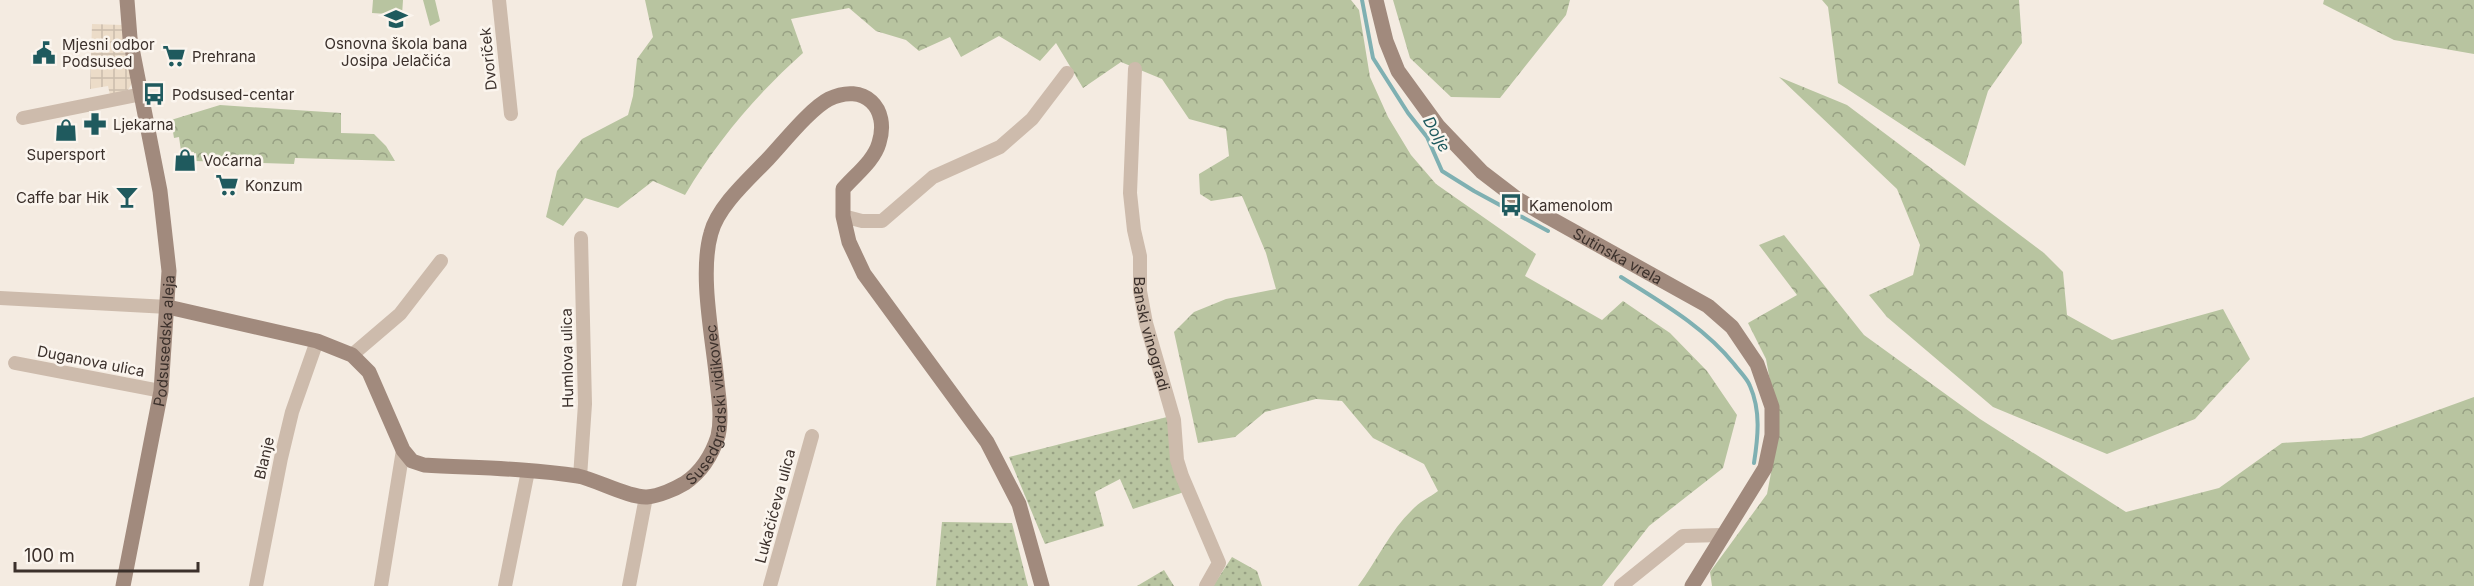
<svg xmlns="http://www.w3.org/2000/svg" width="2474" height="586" viewBox="0 0 2474 586" font-family="Inter,sans-serif">
  <defs>
    <pattern id="grass-dots" width="8" height="8" patternUnits="userSpaceOnUse" patternTransform="scale(1.5)"><rect width="8" height="8" fill="#b8c4a0"/><path d="M2 2h.1M6 6h.1" fill="none" stroke="#97a083" stroke-width="1.8" stroke-linecap="round"/></pattern>
    <pattern id="forest-crowns" width="20" height="18" patternUnits="userSpaceOnUse" patternTransform="scale(1.5)"><rect width="20" height="18" fill="#b8c4a0"/><path d="M2 6a3 3 0 1 1 6 0M12 15a3 3 0 1 1 6 0" fill="none" stroke="#97a083"/></pattern>
    <pattern id="plaza-grid" width="8" height="8" patternUnits="userSpaceOnUse" patternTransform="scale(1.5)"><rect width="8" height="8" fill="#ecdcc8"/><path d="M0 4h8M4 0v8" fill="none" stroke="#cbbdac"/></pattern>
  </defs>
  <rect width="100%" height="100%" fill="#f4ebe1"/>
  <path fill="url(#grass-dots)" d="M1167,417l17,75 -51,17 -13,-30 -25,13 9,34 -59,18 -36,-87z
    M942,522l70,1 16,63h-92z
    M1232,557l25,14 5,15h-49z
    M1164,570l10,16h-37z"/>
  <path fill="url(#forest-crowns)" d="M645,0h706l8,10 11,67 18,40 23,38 25,29 100,70 -11,22 77,44 21,-19 47,32 37,38 30,44 -14,53 -74,58 -47,60h-244c18,-24 32,-55 54,-76 7,-8 18,-13 26,-19l-14,-27 -51,-26 -31,-37 -26,-2 -51,13 -30,25 -37,6 -24,-111 20,-20 32,-13 50,-10 -10,-36 -24,-57 -31,5 -11,-7 -1,-20 30,-18 -3,-27 -37,-10 -27,-40 -41,-17 -38,26 -27,-45 -16,18 -41,-25 -38,21 -11,-20 -31,14 -13,-11 -30,-9 -27,-23 -58,11 12,34c-47,42 -86,88 -118,142l-32,-14 -35,27 -33,-10 -22,28 -17,-9 11,-46 25,-32 46,-24 5,-19 4,-37 16,-22z
    M1393,0h177l-4,15 -66,83 -49,-1 -41,-39z
    M1822,0h197l3,43 -34,48 -23,75 -127,-83 -10,-76z
    M2324,0h150v54l-80,-14 -71,-36z
    M1779,77l68,28 197,148 19,19 4,43 45,25 111,-31 27,50 -55,60 -88,35 -114,-47 -106,-90 -18,-22 44,-20 7,-30 -23,-56z
    M220,105l121,8v20l33,1 12,12 9,15 -100,-3 -1,6 -100,-3v-9l-13,-1 -2,-14 -5,1 -3,-18z
    M1784,235l80,100 116,84 146,93 93,-24 63,-45 79,-5 113,-41v189h-762l-2,-14 57,-78 12,-63 -13,-72 -18,-36 49,-28 -38,-50z"/>
  <path fill="#b8c4a0" d="M373,0h30l-1,15 -30,-2z
    M423,0h12l5,21 -10,5z"/>
  <path fill="url(#plaza-grid)" d="M92,24l30,1 10,58 -4,7 -18,5 -2,-9 -18,3z"/>
  <g fill="none" stroke-linecap="round" stroke-linejoin="round">
    <path stroke="#7fb0b2" stroke-width="4" d="M1362,0l11,58 35,55 19,24 15,34 32,20 74,40
      M1621,277c41,26 82,49 113,87 5,7 13,14 16,22 11,25 8,51 4,77"/>
    <g stroke="#cdbbac" stroke-width="14">
      <path d="M499,0l12,114"/>
      <path id="s1" d="M1135,69l-5,124 4,37 6,26v35l6,32 28,97 3,40 5,16 37,87 -13,23"/>
      <path d="M23,118l119,-24"/>
      <path d="M843,216l19,5h20l51,-44 67,-30 32,-28 35,-46"/>
      <path d="M0,298l168,9"/>
      <path d="M352,355l48,-41 41,-53"/>
      <path d="M15,363l146,28"/>
      <path d="M580,477l5,-73 -4,-166"/>
      <path d="M256,586l25,-128 11,-46 25,-71"/>
      <path d="M381,586l22,-136"/>
      <path d="M505,586l23,-115"/>
      <path d="M629,586l17,-89"/>
      <path d="M770,586l42,-150"/>
      <path d="M1621,586l62,-50 39,-1"/>
    </g>
    <g stroke="#a18a7d" stroke-width="15">
      <path id="s2" d="M1376,0l10,41 12,30 40,55 44,46 34,26 32,19 160,89 24,21 25,37 15,43v28l-7,33 -73,118"/>
      <path id="s3" d="M168,307l149,34 35,14 17,17 34,78 9,11 12,4c51,3 103,3 154,11 19,4 51,22 69,21 12,-1 28,-8 38,-14 16,-11 27,-28 33,-47 4,-17 1,-37 -1,-54 -4,-43 -18,-108 -6,-149 7,-27 38,-54 57,-74 15,-16 43,-51 61,-60 35,-17 61,9 50,44 -5,18 -24,32 -36,46v27l6,26 15,32 123,168 32,62 23,82"/>
      <path id="s4" d="M123,586l38,-195 8,-120 -9,-80 -30,-153 -3,-38"/>
    </g>
  </g>
  <defs>
    <g id="school-bare" transform="scale(1.8)"><path d="M0-5L7-2L0 1L-7-2ZM-4 1L0 2.5L4 1V4Q0 6-4 4Z" fill="#1f5a5e" stroke="#fbf5ee" stroke-width="2.5" paint-order="stroke"/></g>
    <g id="civic-bare" transform="scale(1.8)"><path d="M-.6-6.5H3V-4.5H.6V-3L4-1V1h2V6H-6V1h2V-1L-.6-3ZM-1.2 2.5V6h2.4V2.5Z" fill="#1f5a5e" stroke="#fbf5ee" stroke-width="2.5" paint-order="stroke"/></g>
    <g id="supermarket-bare" transform="scale(1.8)"><path d="M-6-5.5h2.5l.6 2H6L4.5 2H-2.5L-4.4-4H-6ZM-1.5 3.2a1.3 1.3 0 1 0 .1 0ZM3 3.2a1.3 1.3 0 1 0 .1 0Z" fill="#1f5a5e" stroke="#fbf5ee" stroke-width="2.5" paint-order="stroke"/></g>
    <g id="bus-bare" transform="scale(1.8)"><path d="M-5-6H5V4H4V6H2V4H-2V6H-4V4H-5ZM-3.5-4V0h7V-4ZM-3.5 1.2v1.5H-2V1.2ZM2 1.2v1.5H3.5V1.2Z" fill="#1f5a5e" stroke="#fbf5ee" stroke-width="2.5" paint-order="stroke"/></g>
    <g id="pharmacy-bare" transform="scale(1.8)"><path d="M-2-6h4v4h4v4h-4v4h-4v-4h-4v-4h4Z" fill="#1f5a5e" stroke="#fbf5ee" stroke-width="2.5" paint-order="stroke"/></g>
    <g id="shop-bare" transform="scale(1.8)"><path d="M-5-2.5h2.3a2.7 3.5 0 0 1 5.4 0H5L5.5 6h-11ZM-1.5-2.5h3a1.5 2.3 0 0 0-3 0Z" fill="#1f5a5e" stroke="#fbf5ee" stroke-width="2.5" paint-order="stroke"/></g>
    <g id="bar-bare" transform="scale(1.8)"><path d="M-6-5H6L.8 .8V4.5H3.5V6h-7V4.5H-.8V.8Z" fill="#1f5a5e" stroke="#fbf5ee" stroke-width="2.5" paint-order="stroke"/></g>
  </defs>
  <g fill-rule="evenodd">
    <use href="#school-bare" x="396" y="19"/>
    <use href="#civic-bare" x="44" y="53"/>
    <use href="#supermarket-bare" x="174" y="56"/>
    <use href="#bus-bare" x="154" y="94"/>
    <use href="#pharmacy-bare" x="95" y="124"/>
    <use href="#shop-bare" x="66" y="130"/>
    <use href="#shop-bare" x="185" y="160"/>
    <use href="#supermarket-bare" x="227" y="185"/>
    <use href="#bar-bare" x="127" y="197"/>
    <use href="#bus-bare" x="1511" y="205"/>
  </g>
  <g text-anchor="middle" dominant-baseline="central" stroke-width="5" stroke-linejoin="round" paint-order="stroke">
    <g font-size="15" fill="#3b302b" stroke="#fbf5ee" text-anchor="start">
      <text x="396" y="43" text-anchor="middle">Osnovna škola bana<tspan x="396" dy="17">Josipa Jelačića</tspan></text>
      <text x="62" y="44">Mjesni odbor<tspan x="62" dy="17">Podsused</tspan></text>
      <text x="192" y="56">Prehrana</text>
      <text x="172" y="94">Podsused-centar</text>
      <text x="113" y="124">Ljekarna</text>
      <text x="66" y="154" text-anchor="middle">Supersport</text>
      <text x="203" y="160">Voćarna</text>
      <text x="245" y="185">Konzum</text>
      <text x="109" y="197" text-anchor="end">Caffe bar Hik</text>
      <text x="1529" y="205">Kamenolom</text>
    </g>
    <g font-size="15" fill="#3b302b" stroke="#fbf5ee">
      <text transform="translate(488 59) rotate(-96)">Dvoriček</text>
      <text stroke="none"><textPath href="#s2" startOffset="366">Sutinska vrela</textPath></text>
      <text stroke="none"><textPath href="#s1" startOffset="267">Banski vinogradi</textPath></text>
      <text stroke="none"><textPath href="#s4" startOffset="249">Podsusedska aleja</textPath></text>
      <text transform="translate(567 358) rotate(-91)">Humlova ulica</text>
      <text transform="translate(91 361) rotate(11)">Duganova ulica</text>
      <text stroke="none"><textPath href="#s3" startOffset="681">Susedgradski vidikovec</textPath></text>
      <text transform="translate(264 458) rotate(-77)">Blanje</text>
      <text transform="translate(775 506) rotate(-75)">Lukačićeva ulica</text>
    </g>
    <g font-size="16" font-style="italic" fill="#1f5a5e" stroke="#fbf5ee">
      <text transform="translate(1437 134) rotate(61)">Dolje</text>
    </g>
  </g>
  <path d="M15 562v9h183v-9" fill="none" stroke="#3b302b" stroke-width="3"/>
  <text x="24" y="562" font-size="18" fill="#3b302b" stroke="#fbf5ee" stroke-width="4.5" paint-order="stroke">100 m</text>
</svg>
